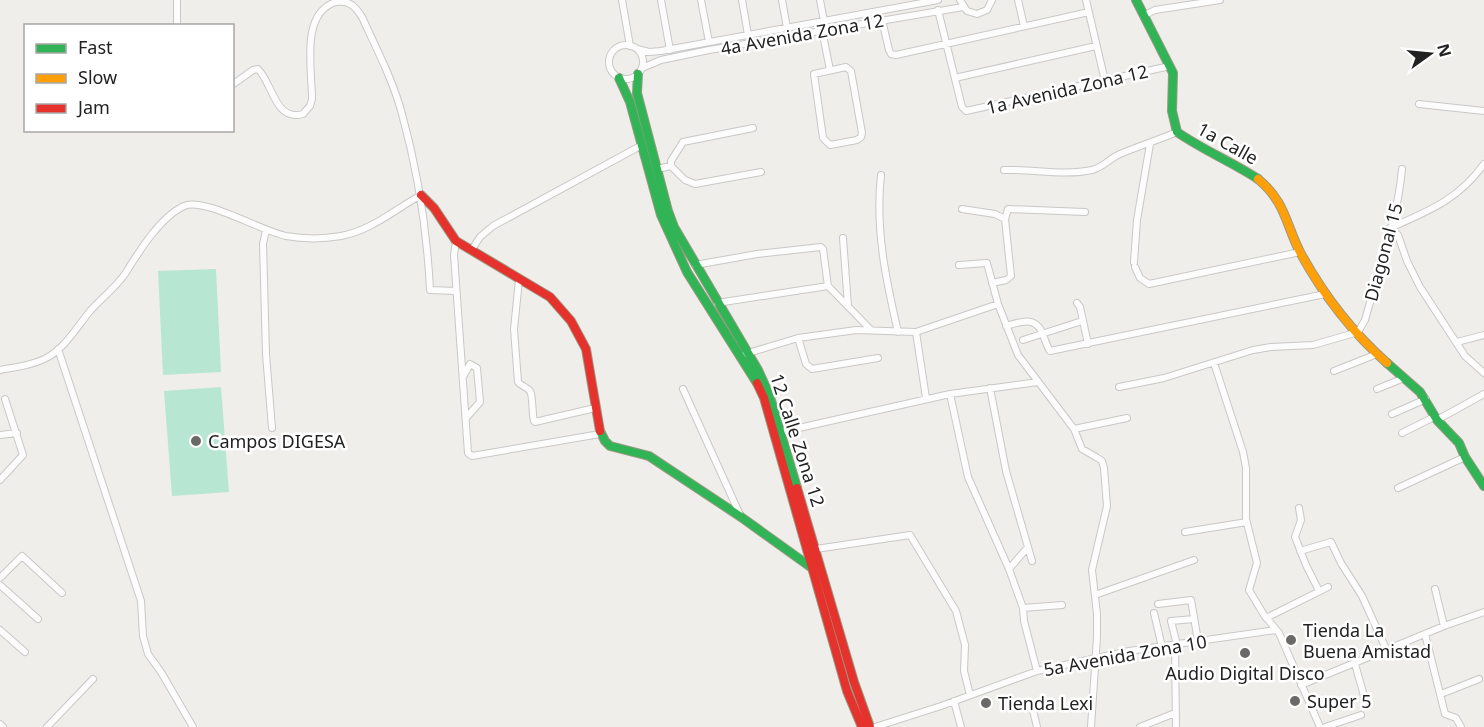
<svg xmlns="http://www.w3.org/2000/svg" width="1484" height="727" viewBox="0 0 1484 727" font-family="'Noto Sans',sans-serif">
  <rect width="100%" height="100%" fill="#f0eeeb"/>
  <path fill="#b7e6d2" d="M216,269l5,103 -58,3 -5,-104z
    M221,387l8,105 -57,4 -8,-105z"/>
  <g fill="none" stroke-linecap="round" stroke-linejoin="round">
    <g stroke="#c9c8c7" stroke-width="8">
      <path id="street" d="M622,0l8,46
        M661,0l9,50
        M701,0l8,42
        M742,0l6,35
        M782,0l5,28
        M820,0l4,21
        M960,0l7,11 10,3 10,-4 5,-10
        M1018,0l6,26
        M1086,0l19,81
        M938,10l24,97 4,4 204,-45
        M1143,16l12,-6 65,-10
        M882,20l7,30 2,4 5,1 193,-43
        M177,26v-26
        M822,30l8,40
        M609 62a17 17 0 1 1 34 0a17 17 0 1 1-34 0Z
        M637,49l12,3 12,-1 277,-51
        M846,67l5,4 11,62 -1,4 -4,3 -27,5 -7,-7 -9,-64z
        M642,68l19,-8 48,-10 254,-43
        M955,78l141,-32
        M232,85l21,-15 5,-1c15,15 17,53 45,45l7,-8 2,-7c0,-30 -12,-86 24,-97 13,-2 19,4 26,15 14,31 31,63 40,97 16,58 25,116 28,176l26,1
        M1419,104l65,7
        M671,166v-5l12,-19 70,-14
        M657,169l14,-3 14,14 10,4 66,-12
        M1004,170c29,-1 60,6 88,0 12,-3 18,-12 28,-16 19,-8 38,-14 57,-22
        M881,175c-6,54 5,105 17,157
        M962,209l33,5 10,5
        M1390,228l8,7 9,26 13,26 45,69 19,17
        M1390,228c39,-17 69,-29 94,-64
        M266,230l-3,14 3,110 6,74
        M843,238l5,68
        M456,241l-2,14 14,198 4,3 128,-22
        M471,251l9,-14 13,-11 149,-81
        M1134,262l3,-42 13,-76
        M695,265l62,-11 64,-7 2,2 5,37 42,43
        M959,265l28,-2 11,41 20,51 56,74 8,20 14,8 6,4 2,7 3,38 -15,64 5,44v23l-6,90
        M1135,267l5,11 9,6 151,-32
        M519,280l-5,49 4,53c3,4 9,5 12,9 3,4 2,23 4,30l1,1 60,-14
        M992,283l14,-3 5,-4 -6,-57 3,-10 77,3
        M717,303l111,-17
        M1077,303l3,4 8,37
        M1006,326c14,-4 28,-10 36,6 3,7 4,13 8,19l275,-57
        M916,332l10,66
        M798,338l8,26 6,5 66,-11
        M1023,340l59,-19
        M1457,342l27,-7
        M58,349l83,252 2,35 5,18 13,18 32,55
        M745,354l53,-16 58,-8 60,2 82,-28
        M1214,363l29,89 3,16v51l11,44 -8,27 15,25 15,18 41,94
        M0,370c16,-3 34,-5 48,-13 18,-10 30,-32 43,-47 11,-12 24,-22 34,-36 13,-21 35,-57 59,-68 20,-9 77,25 102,30 17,3 38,3 55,0 31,-6 53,-26 80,-41
        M1334,371l43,-17
        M464,375l6,-11 7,4 3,34 -14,16
        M1119,387l45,-9 89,-28 18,-3 42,-2 45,-13 7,-12c13,-47 33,-103 37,-151
        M990,388l16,83 26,90
        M683,389l58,128
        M1377,389l27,-11
        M950,394l18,83 41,92 14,39 1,13 13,50
        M1392,414l34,-15
        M1437,420l47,-26
        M1074,429l53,-11
        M781,432l169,-38 88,-12
        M1402,433l32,-16
        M0,435l17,-2
        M0,480l23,-25 -18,-56
        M1398,488l67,-31
        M1299,508l2,12 -6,17 11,28 13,26
        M1185,532l62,-10
        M816,549l94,-14 46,76 9,34 -1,26 6,24
        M1300,551l31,-9 10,21 21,33 25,55
        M1009,569l19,-22
        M0,578l22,-22 40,37
        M0,585l38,34
        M1435,589l9,37
        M1095,595l99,-35
        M1158,604l33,-4 7,41
        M1023,608l39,-3
        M1154,613l8,34
        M1266,618l62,-31
        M0,630l25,22
        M1425,634l20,80 11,4 5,9
        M1175,645l1,82
        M1177,645l-6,-24 23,-2
        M1355,664l11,39
        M1301,685l143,-59 40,-14
        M1441,694l38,-15
        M954,701l7,26
        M1032,706l5,21
        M0,724l3,3
        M47,727l46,-48
        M875,727l66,-21 96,-35 92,-20 147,-21
        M1140,727l35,-14
        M1325,727l36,-12"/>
    </g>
    <g stroke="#999a82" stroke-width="10">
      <path id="fast" d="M1136,0l37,73 -1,38 5,21c26,18 55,30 81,47
        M638,74l-1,19 31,118 6,16 84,143 11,24 28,94
        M619,78l11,24 31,113 26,57 70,111
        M1387,363l33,29 17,28 22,23 6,14 19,29
        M600,431l5,10 5,5 39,10 92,61 71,51"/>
    </g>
    <g stroke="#999a82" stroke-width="10">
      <path id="slow" d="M1258,179c28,23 28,47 43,75 22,40 52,79 86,109"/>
    </g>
    <g stroke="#999a82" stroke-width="10">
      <path id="jam" d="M421,195l13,13 22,33 94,56 21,24 15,28 14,82
        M757,383l7,15 83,293 15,36
        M797,488l57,194 16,45"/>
    </g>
    <use href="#street" stroke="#fdfcfc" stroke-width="6"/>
    <use href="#fast" stroke="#30b455" stroke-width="8"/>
    <use href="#slow" stroke="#ff9f0a" stroke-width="8"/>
    <use href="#jam" stroke="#e5322d" stroke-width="8"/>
  </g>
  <g fill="#6a6968" stroke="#fff" stroke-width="2">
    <circle cx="196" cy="441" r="6"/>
    <circle cx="1291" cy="640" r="6"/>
    <circle cx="1245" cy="653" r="6"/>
    <circle cx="1295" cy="701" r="6"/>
    <circle cx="986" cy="703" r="6"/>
  </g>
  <g text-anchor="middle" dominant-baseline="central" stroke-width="5" stroke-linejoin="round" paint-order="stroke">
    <g font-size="18" fill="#222" stroke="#fff">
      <text transform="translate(802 34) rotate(-10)">4a Avenida Zona 12</text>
      <text transform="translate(1067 89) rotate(-13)">1a Avenida Zona 12</text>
      <text transform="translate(1228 143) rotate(29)">1a Calle</text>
      <text transform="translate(1383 252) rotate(-75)">Diagonal 15</text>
      <text transform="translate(798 440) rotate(72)">12 Calle Zona 12</text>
      <text transform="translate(1125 655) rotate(-10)">5a Avenida Zona 10</text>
    </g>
    <g font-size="18" fill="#222" stroke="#fff" text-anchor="start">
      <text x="208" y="441">Campos DIGESA</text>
      <text x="1303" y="630">Tienda La<tspan x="1303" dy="21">Buena Amistad</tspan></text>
      <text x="1245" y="673" text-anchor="middle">Audio Digital Disco</text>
      <text x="1307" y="701">Super 5</text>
      <text x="998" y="703">Tienda Lexi</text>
    </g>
  </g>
  <rect x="24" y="24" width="210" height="108" fill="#ffffff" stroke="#a7a7a7" stroke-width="1.5"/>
  <rect x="36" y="44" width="30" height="9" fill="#30b455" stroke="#a7a7a7" stroke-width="1.5"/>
  <text x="78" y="54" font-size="18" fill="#222222">Fast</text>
  <rect x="36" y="74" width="30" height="9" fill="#ff9f0a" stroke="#a7a7a7" stroke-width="1.5"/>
  <text x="78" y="84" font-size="18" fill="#222222">Slow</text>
  <rect x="36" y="104" width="30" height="9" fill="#e5322d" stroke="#a7a7a7" stroke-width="1.5"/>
  <text x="78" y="114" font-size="18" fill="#222222">Jam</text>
  <g transform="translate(1430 54) rotate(75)" stroke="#ffffff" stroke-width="4.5" paint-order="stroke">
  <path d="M0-4.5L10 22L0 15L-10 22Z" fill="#222222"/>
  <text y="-9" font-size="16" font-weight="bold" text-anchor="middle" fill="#222222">N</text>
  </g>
</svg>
